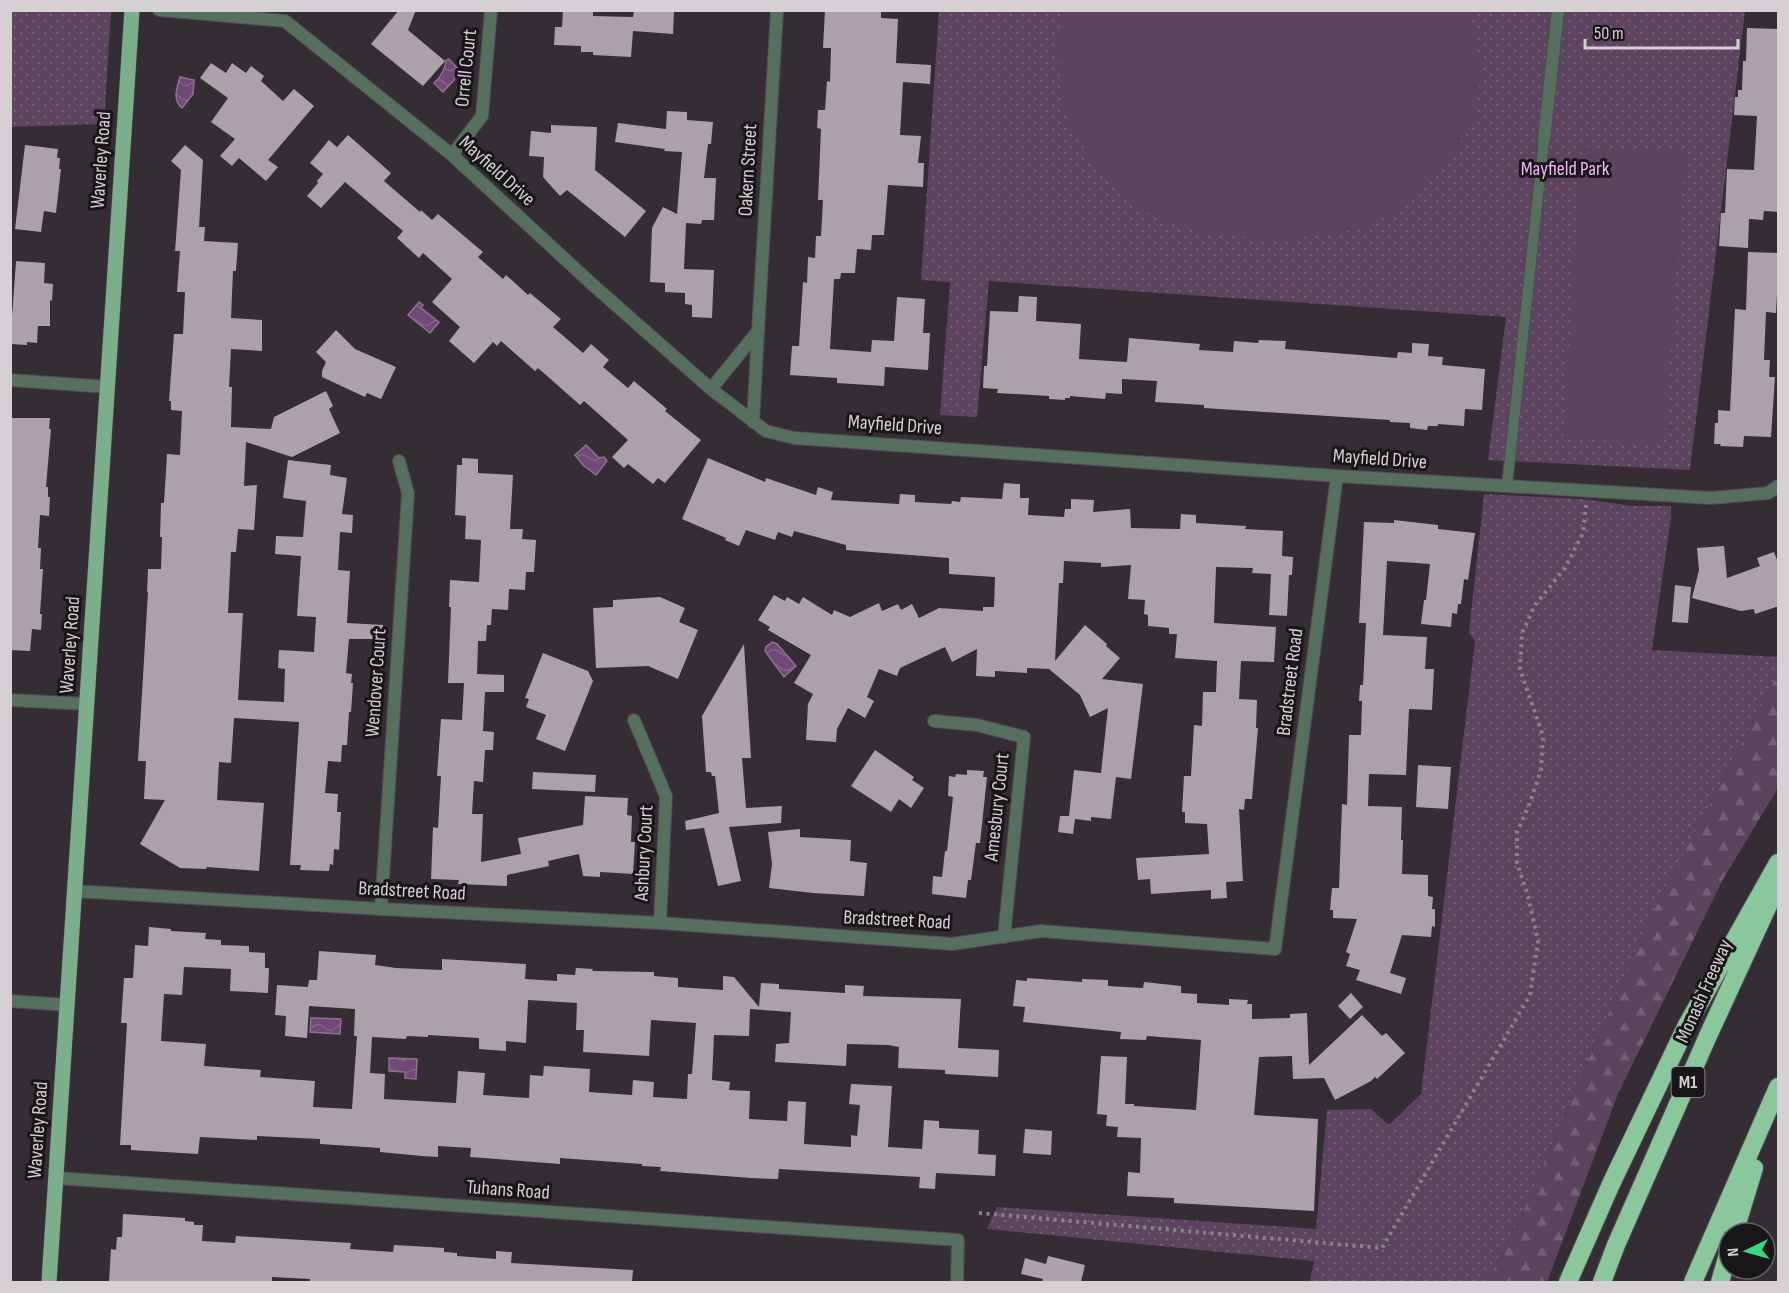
<svg xmlns="http://www.w3.org/2000/svg" width="1789" height="1293" viewBox="0 0 1789 1293" font-family="'Sofia Sans Condensed',sans-serif">
  <defs>
    <pattern id="forest-firs" width="22" height="20" patternUnits="userSpaceOnUse" patternTransform="scale(1.5)"><rect width="22" height="20" fill="#5c445f"/><path d="M5 1l3.5 6h-7zM16 11l3.5 6h-7z" fill="#725e75"/></pattern>
    <pattern id="park-dots" width="8" height="8" patternUnits="userSpaceOnUse" patternTransform="scale(1.5)"><rect width="8" height="8" fill="#5c445f"/><path d="M2 2h.1M6 6h.1" fill="none" stroke="#725e75" stroke-width="1.8" stroke-linecap="round"/></pattern>
    <pattern id="water-waves" width="16" height="10" patternUnits="userSpaceOnUse" patternTransform="scale(1.5)"><rect width="16" height="10" fill="#714976"/><path d="M0 5q4-4 8 0t8 0" fill="none" stroke="#846289"/></pattern>
  </defs>
  <rect width="100%" height="100%" fill="#342d34"/>
  <path fill="url(#forest-firs)" d="M1778,674v114l-56,93 -104,213 -71,188h-60l36,-70 125,-291z"/>
  <path fill="url(#park-dots)" d="M10,11h101l-7,113 -93,3z
    M939,11h806l-55,459 -202,-10 18,-143 -517,-36 -12,136 -37,-2 10,-133 -29,-2z
    M1484,494l98,5 51,7h38v11l-19,133 126,7v17l-130,247 -125,291 -36,70h-177l4,-21 -327,-32 10,-22 319,22 11,-119 44,-1 18,16 32,-31 54,-453 -6,-9z"/>
  <path fill="#5c445f" d="M1065,11h403l2,4 12,55 -8,48 -21,37 -38,44 -40,24 -43,12 -61,4 -68,-5 -51,-19 -45,-36 -33,-45 -13,-36 -4,-62z
    M1582,147l103,5 -21,292 -101,-6z"/>
  <path fill="url(#water-waves)" stroke="#8f7292" stroke-width="1.5" d="M449,59l9,10 -4,11 -11,12 -9,-9c7,-6 11,-13 12,-23z
    M180,77l14,3 -1,14 -11,14c-10,-9 -5,-20 -2,-31z
    M419,302l4,3 -2,3 18,14 -9,11 -22,-18z
    M586,445l13,13 5,-1 3,4 -11,14 -13,-10 -8,-10z
    M772,642l5,2 19,22 -12,11 -19,-26 1,-4z
    M311,1018l30,1 -1,15 -30,-2z
    M389,1058l28,1 -1,20 -11,-1v-6l-16,-1z"/>
  <path fill="#aaa1aa" fill-rule="evenodd" d="M399,10h17l-8,20 37,31 -22,25 -52,-42z
    M563,10h30v6l40,1 1,-7h40l-1,24 -40,-3 -2,26 -38,-2v-3h-12v-6l-27,-1 1,-18h7z
    M825,10h56v8l17,1 -2,44 35,2 -1,19 -27,-2 -3,53 21,1 -3,27h6l-1,24 -35,-2 -4,50h-12l-1,15 -14,-1 -2,24h-14l-1,6h-6l-4,70 41,3 1,-12 22,1 3,-44 28,2 -2,34h7l-2,37 -43,-3 -1,19 -47,-3v-5l-47,-3 2,-29h7l4,-64 4,1 1,-26 7,1 1,-22h5l2,-36h-5l3,-71 -4,-1 1,-18h7l2,-29 3,1 1,-34h-8z
    M1747,28l32,1v183l-15,-1 -1,9 -14,-1 -1,29 -29,-2 2,-33h4l2,-44 27,1 3,-54 -23,-1 1,-18h3v-7h4l1,-29h3z
    M211,63l15,10 6,-10 14,10 5,-7 13,10 -3,5 22,20 11,-12 20,17 -46,54 10,7 -12,14 -27,-23 -7,8 -12,-10 15,-17 -24,-17 17,-24 -28,-20z
    M667,111l20,1v8l26,2 -2,22h-3l-4,34h12l-2,42h-12l-1,4 -15,-1 -2,46 30,1 -2,48 -20,-1v-12l-7,-1v-11l-20,-1v-9l-15,-1 2,-54 11,-21 14,7 5,-62 -18,-1 1,-2 -50,-7 3,-19 48,6z
    M551,125l46,2 -2,43 51,41 -21,26 -58,-47 -7,6 -17,-19 1,-20 -15,-1 2,-25 20,2z
    M348,135l43,38 -7,8 36,31 1,-2 11,10 6,-6 45,38 -5,5 25,22 3,-4 22,20 2,-2 31,26 -8,8 30,26 8,-9 18,16 -6,7 25,21 6,-7 33,28 -2,2 36,29 -36,43 -7,-5 -5,6 -25,-20 -4,4 -12,-11 16,-17 -44,-39 -4,4 -42,-37 -3,3 -34,-30 -4,5 -4,-4 -19,21 -25,-22 11,-14 -28,-25 20,-23 -29,-26 -4,5 -22,-20 6,-7 -58,-49 -24,26 -14,-12 11,-13 -1,-2 6,-7 -13,-11 19,-23 8,7z
    M25,145l33,4 -1,9h3l-1,11h2l-5,44 -12,-2 -3,21 -26,-3z
    M185,145l18,15 -4,67h6l-1,14 34,2 -2,28h-3l-2,47 31,2v31l-31,-2 -2,38h3l-1,40 40,2 3,-12 52,-26 7,15 -4,3 11,24 -48,24 -46,-15 -2,44 13,-1 -3,45 -16,-1 -2,23h-5l-3,61h15l-5,87 46,2 1,-33 -7,-1 1,-18 35,2 2,-35 -19,-1 4,-60 -26,-2 1,-18 27,1 3,-36 -23,-3 5,-38 43,5 -1,10 17,3 -5,36 11,1 -1,18 -12,-1 -2,38 12,1 -3,52 36,2v14h-34l-3,34 6,1 -1,9h2l-2,29h-2l-2,33h-5l-1,17 -13,-1 -3,32 13,1 -1,18h4l-2,38 -5,-1 -1,16 -3,-1 -1,7 -29,-1 1,-5h-11l9,-143 -65,-4 -3,45 -12,-1 -2,38 47,3 -5,68 -52,-4 -1,2 -26,-1 -40,-24 25,-44 -21,-1 2,-38h-8l10,-169h-1l1,-23h13l1,-32h-2l1,-34h3l3,-49 13,1 2,-44 -11,-1v-9h-2l5,-67h9l2,-42h-8l3,-41h-5l6,-81 -10,-9z
    M1748,252l31,1 -3,60 -10,-1 -2,48h6l-1,17h6l-4,60 -27,-1 -1,11 -23,-1 1,-2h-7l1,-21h3v-13l12,1 5,-102 11,1z
    M16,261l29,2 -1,20 9,1 -1,17 -2,-1v26h-12l-1,17 -10,-1v3l-17,-1z
    M1019,296l18,1 -1,24 45,3 -2,35 48,3 2,-24 71,6 -1,6 34,2 1,-11 24,2 1,-3 27,1 -1,8 112,9 1,-6 14,1v-10l17,1 -1,12 15,1 -1,8 43,4 -3,41 -17,-1 -1,17 -26,-2v2h-10l-1,4 -17,-2v-5l-20,-1v-2l-186,-12v-3l-49,-3 2,-21 -35,-2v15l-16,-1 -1,6 -35,-3v2h-5v2l-16,-1v-3l-52,-3 1,-4 -15,-1 1,-22h3l3,-55 28,1z
    M336,330l19,19 41,18 -15,32 -14,-6 -2,4 -43,-20v-6l4,-9 -10,-10z
    M10,418h40l-1,11h2l-5,58h2v10h2l-1,19 -9,-1 -2,33h3l-1,21h3l-3,45h2l-1,16 -9,-1 -2,22 -20,-1z
    M462,458l16,1v14l35,2 -3,54h13l-1,10 14,1 -2,32h-8l-1,18 -16,-1 -1,21 -16,-1 -1,16h-4l-1,16h-8l-1,33 27,1v17h-19l-2,39 11,1 -1,18h-8l-2,32 -9,-1 -2,33h11l-2,48 40,-8 -3,-16 65,-13 2,-29 43,2 -1,17 5,1 -1,26h4l-2,32 -33,-2v5l-17,-1 -4,-22 -31,7 1,5 -42,9v11l-49,-2 1,-4 -28,-1 2,-52 5,1 3,-52h-4l4,-57 21,1 2,-37h-16l3,-76h-2l1,-27 29,2 2,-42 -16,-1 1,-23 -11,-1 2,-50h5z
    M708,458l57,24 1,-4 50,17 2,-8 15,5 -2,8 68,4 1,-10 15,1v7l36,2 1,-3 8,1 1,-5 41,2 2,-16 16,1v14h9l-1,17 36,2 1,-8h6v-10l23,1 -1,12 37,-3 1,19 49,1 1,-15 15,1v8l50,3 -1,3 38,2 -1,25 11,1 -1,18h-3l-2,41 -18,-1 2,-41 -19,-1 1,-5 -37,-1 -2,56 62,4 -2,35 -33,-1 -2,38 18,1 -1,28h2l-6,71h-7l-1,11 -5,-1 4,72 -17,1 1,16 -16,1v-9l-60,4 -1,-15 -12,1 -2,-22 73,-4 -2,-30 -22,-1v-11h-3l2,-36h7l3,-51 8,1 1,-34h13l1,-31 -42,-3 2,-24h-8v-6l-21,-2v-11l-4,-1 1,-14 -17,-1 3,-34 -30,2v-4l-37,-2 -1,22h-4l-4,78 30,-36 22,19 -1,2 14,12 -18,21 41,5 -12,95 -15,-2 -5,42 -20,-2v4l-16,-2 -2,15 -15,-2 2,-16h9l5,-46 27,3 7,-65 -18,9 -10,-22 -31,-26 -22,-1v5l-32,-2v6l-19,-1 1,-27 -25,13 -7,-15 -45,21 -3,8 -18,-7 -12,28 7,4 -9,17 -17,-10 -11,21 -1,13 -30,-2 2,-36 5,-10 -19,-11 17,-28 -43,-25 2,-3 -12,-7 16,-25 11,6 2,-4 12,7 4,-7 29,18 2,-5 16,7 29,-14 3,8 16,-7 3,6 11,-6 7,14 20,-10 44,3v-4h11l1,-30 -46,-3v-16l-103,-8v-5l-52,-14 -2,6 -14,-5 -3,8 -29,-10 -7,16 -14,-6 1,-2 -44,-19z
    M1394,520l44,5v4l37,4 -7,47 -4,-1 -3,25h-3l-1,10 -5,-1 -1,14 -30,-3 3,-24h2l4,-36 -43,-3 -4,74 44,2 -2,32h9l-2,41 -23,-1 -3,66 -37,-1 -1,32 34,1 -1,33h2l-1,34 26,1v21l5,1 -1,12h3v18l-3,-1 -1,11 -29,-2 -12,38 16,5 -5,16 -45,-14 4,-10 -14,-4 4,-12 -4,-2 11,-33 -24,-1v-8h-3l2,-22h7l3,-84 5,1 2,-70h12l1,-34h-3l1,-16h3l3,-62h-7l5,-101 30,1z
    M1724,546l3,32 33,-12 -3,-8 17,-6 5,13v41l-24,8 -1,-5 -13,2 -49,-13 7,-28 -2,-22z
    M1675,585l16,2 -3,36 -16,-1z
    M660,597l25,11 -6,14 19,8 -20,49 -30,-13 -52,2 -3,-60 20,-1v-7z
    M744,644l7,114h-9l4,50 36,-2 -1,17 -52,4 12,54 -23,5 -14,-58 -18,2 -1,-9 34,-8 -4,-37h-3l-1,-4h-5l-4,-56z
    M543,653l45,18 5,10 -28,70 -29,-12 10,-24 -20,-8 3,-8 -4,-1z
    M875,750l39,27 -2,3 12,8 -13,20 -12,-9 -8,13 -40,-26z
    M1418,765l33,2 -3,42 -32,-2z
    M967,770l17,1 -1,6h4l-7,66h-4l-5,37h-3l-2,18 -34,-4 1,-18 9,1 3,-26h2l6,-54 -5,-1 1,-20 6,1 1,-3 11,1z
    M533,772l63,3 -1,17 -63,-3z
    M800,829v8l51,3 -1,21 17,2 -3,33 -51,-3 -44,-5 3,-24 -4,-32z
    M149,927l22,2v2l35,2 -1,6 16,1v5l28,1v6l16,1v15h4l-1,25 -38,-2 1,-22 -47,-2 -2,28 -18,-1 -3,47 45,3 -2,22 57,4 -1,7 55,4 -2,26 39,2 5,-73h-3l1,-27 -46,-3 -2,32 -22,-2 1,-20 -11,-1 2,-30 31,2 1,-7h8l2,-29 57,4 -1,10 21,3 46,2v-11l84,5 -1,15 32,2v-7l18,1 1,-7 17,1 -1,2 62,1v4l24,2v9l45,3v-14l11,1 25,30 2,-24 18,1v5l66,4v-8l19,1 -1,10 98,3 -3,49 41,2 -1,27 -53,-3v-4l-47,-2 1,-21 -11,-2 -41,-1 -1,22 -71,-4 1,-18 13,-1 2,-31 -41,-3 -1,27 -35,-1 -2,45 18,2 -1,8 21,1 -1,28 38,2 1,-20 18,1 -2,42 47,3v-12l6,1 3,-31 -11,-1 2,-20 41,2 -4,61 34,2 2,-29 15,1v7l40,2 -1,24 18,1 -1,21 -59,-3 -1,16 -16,-1 1,-11 -141,-8 -1,10 -27,-1 -91,-7 1,-4 -19,-1v-2l-82,-6v6l-90,-7 1,-9 -33,-2v11l-16,-1 -42,-4v-4l-60,-4v-5l-63,-3v4l-57,-3 -2,17 -67,-4v-5h-11l7,-122h-6l3,-45h9l2,-33 13,1zM528,1000l49,3 -1,27h8l-1,22 66,4 2,-36 45,3 -4,51h-4l-1,25 -34,-2 1,-15 -21,-2 -1,15 -43,-3 1,-23 -46,-3 -1,10 -13,-1 -1,23 -46,-3 2,-22 -27,-2 -2,32 -72,-4 1,-25 -15,-1 2,-36 34,2 1,-3 21,1v-2l51,3v11l27,2v-10l20,2z
    M1027,978l55,4v-3l26,1v6l35,2 1,-6 37,4v7l16,1v9l32,2v-6l19,1 -1,4h5v15l38,-1v-4l17,-1 2,52 53,-50 20,21 4,-3 19,20 -28,26 -2,-2 -4,4 -36,19 -11,-22 -31,1 -1,-23 -33,1 -5,58 64,4 -4,92 -140,-8v-5l-47,-2 1,-24 12,1 1,-35 -24,-1 1,-10 -12,-1 1,-11 -10,-1 4,-58 26,1 -2,47h9v2l62,4 5,-70 -54,-4 -1,4 -26,-1 1,-7 -98,-10 2,-15 -12,-1 3,-26 11,1z
    M1351,993l12,14 -13,12 -12,-13z
    M1025,1129l27,2 -1,24 -28,-2z
    M123,1214l62,4v3l9,1v3h9l-1,16 33,2 1,-7 115,7 -1,6 43,3 1,-7 35,2 15,1v4l13,1v3l39,3v-8l16,1 -1,11 122,7 -1,12h-322v-3l-38,-2v5h-163l2,-33 5,1 1,-13h5z
    M1048,1256l37,9 -4,17h-39l1,-3 -22,-5 4,-16 21,6z"/>
  <g fill="none" stroke-linecap="round" stroke-linejoin="round">
    <g stroke="#514a51" stroke-width="12">
      <path id="service" d="M1507,486l37,-347"/>
    </g>
    <g stroke="#514a51" stroke-width="14">
      <path id="minor" d="M159,10l126,11 167,134 141,130 118,104 55,42 28,7 543,38 374,22 57,-5 10,-7
        M1544,139l14,-129
        M452,155l30,-39 9,-106
        M758,331l19,-321
        M10,380l98,7
        M711,389l47,-58 -5,91
        M10,700l78,4
        M634,720l32,76 -6,127
        M934,721l43,4 47,12 -20,200
        M74,891l307,18 279,14 292,21 89,-13 234,18 62,-473
        M381,909l27,-416 -9,-32
        M10,1001l57,4
        M56,1178l902,62 -1,42"/>
    </g>
    <g stroke="#514a51" stroke-width="16">
      <path id="primary" d="M49,1282l83,-1272"/>
    </g>
    <g stroke="#514a51" stroke-width="20">
      <path id="motorway" d="M1734,1233l20,-65
        M1568,1282l43,-98 76,-159 91,-162
        M1602,1282l14,-37 91,-207 70,-152
        M1693,1282l85,-195
        M1720,1282l9,-31"/>
    </g>
    <path stroke="#888388" stroke-width="4" stroke-dasharray="3 4.5" stroke-linecap="butt" d="M979,1213l403,35 148,-253 8,-54 -10,-45 -11,-33v-31l12,-27 12,-35 2,-34 -23,-67 2,-36 13,-28 30,-37 18,-35 3,-28"/>
    <use href="#service" stroke="#576f5e" stroke-width="10"/>
    <use href="#minor" stroke="#576f5e" stroke-width="12"/>
    <use href="#primary" stroke="#7cae8c" stroke-width="15"/>
    <use href="#motorway" stroke="#8bc79d" stroke-width="18"/>
  </g>
  <g text-anchor="middle" dominant-baseline="central" stroke-width="6" stroke-linejoin="round" paint-order="stroke">
    <rect fill="#19161a" stroke="#9c989c" stroke-width="1.5" x="1671.5" y="1067" width="33" height="30" rx="4.5"/>
    <g font-size="18" font-weight="bold" fill="#d4d0d4">
      <text x="1688" y="1082">M1</text>
    </g>
    <g font-size="20" fill="#d4d0d4" stroke="#19161a">
      <text transform="translate(466 68) rotate(-84)">Orrell Court</text>
      <text transform="translate(101 160) rotate(-86)">Waverley Road</text>
      <text transform="translate(748 170) rotate(-87)">Oakern Street</text>
      <text transform="translate(497 171) rotate(42)">Mayfield Drive</text>
      <text transform="translate(895 425) rotate(4)">Mayfield Drive</text>
      <text transform="translate(1380 459) rotate(4)">Mayfield Drive</text>
      <text transform="translate(70 645) rotate(-86)">Waverley Road</text>
      <text transform="translate(1290 682) rotate(-83)">Bradstreet Road</text>
      <text transform="translate(376 683) rotate(-86)">Wendover Court</text>
      <text transform="translate(997 807) rotate(-84)">Amesbury Court</text>
      <text transform="translate(644 853) rotate(-87)">Ashbury Court</text>
      <text transform="translate(412 891) rotate(3)">Bradstreet Road</text>
      <text transform="translate(897 920) rotate(3)">Bradstreet Road</text>
      <text transform="translate(1704 991) rotate(-66)">Monash Freeway</text>
      <text transform="translate(38 1130) rotate(-86)">Waverley Road</text>
      <text transform="translate(508 1190) rotate(4)">Tuhans Road</text>
    </g>
    <g font-size="20" fill="#f4b5fb" stroke="#19161a">
      <text x="1565" y="169">Mayfield Park</text>
    </g>
  </g>
  <rect width="1789" height="1293" fill="none" stroke="#d4d0d4" stroke-width="24"/>
  <g transform="translate(1747 1251) rotate(265)"><circle r="28" fill="#19161a" stroke="#646064" stroke-width="1.5"/>
  <path d="M0-4.5L10 22L0 15L-10 22Z" fill="#37d880"/>
  <text y="-9" font-size="16" font-weight="bold" text-anchor="middle" fill="#d4d0d4">N</text>
  </g>
  <path d="M1585 39v9h153v-9" fill="none" stroke="#d4d0d4" stroke-width="3"/>
  <text x="1594" y="39" font-size="18" fill="#d4d0d4" stroke="#19161a" stroke-width="4.5" paint-order="stroke">50 m</text>
</svg>
